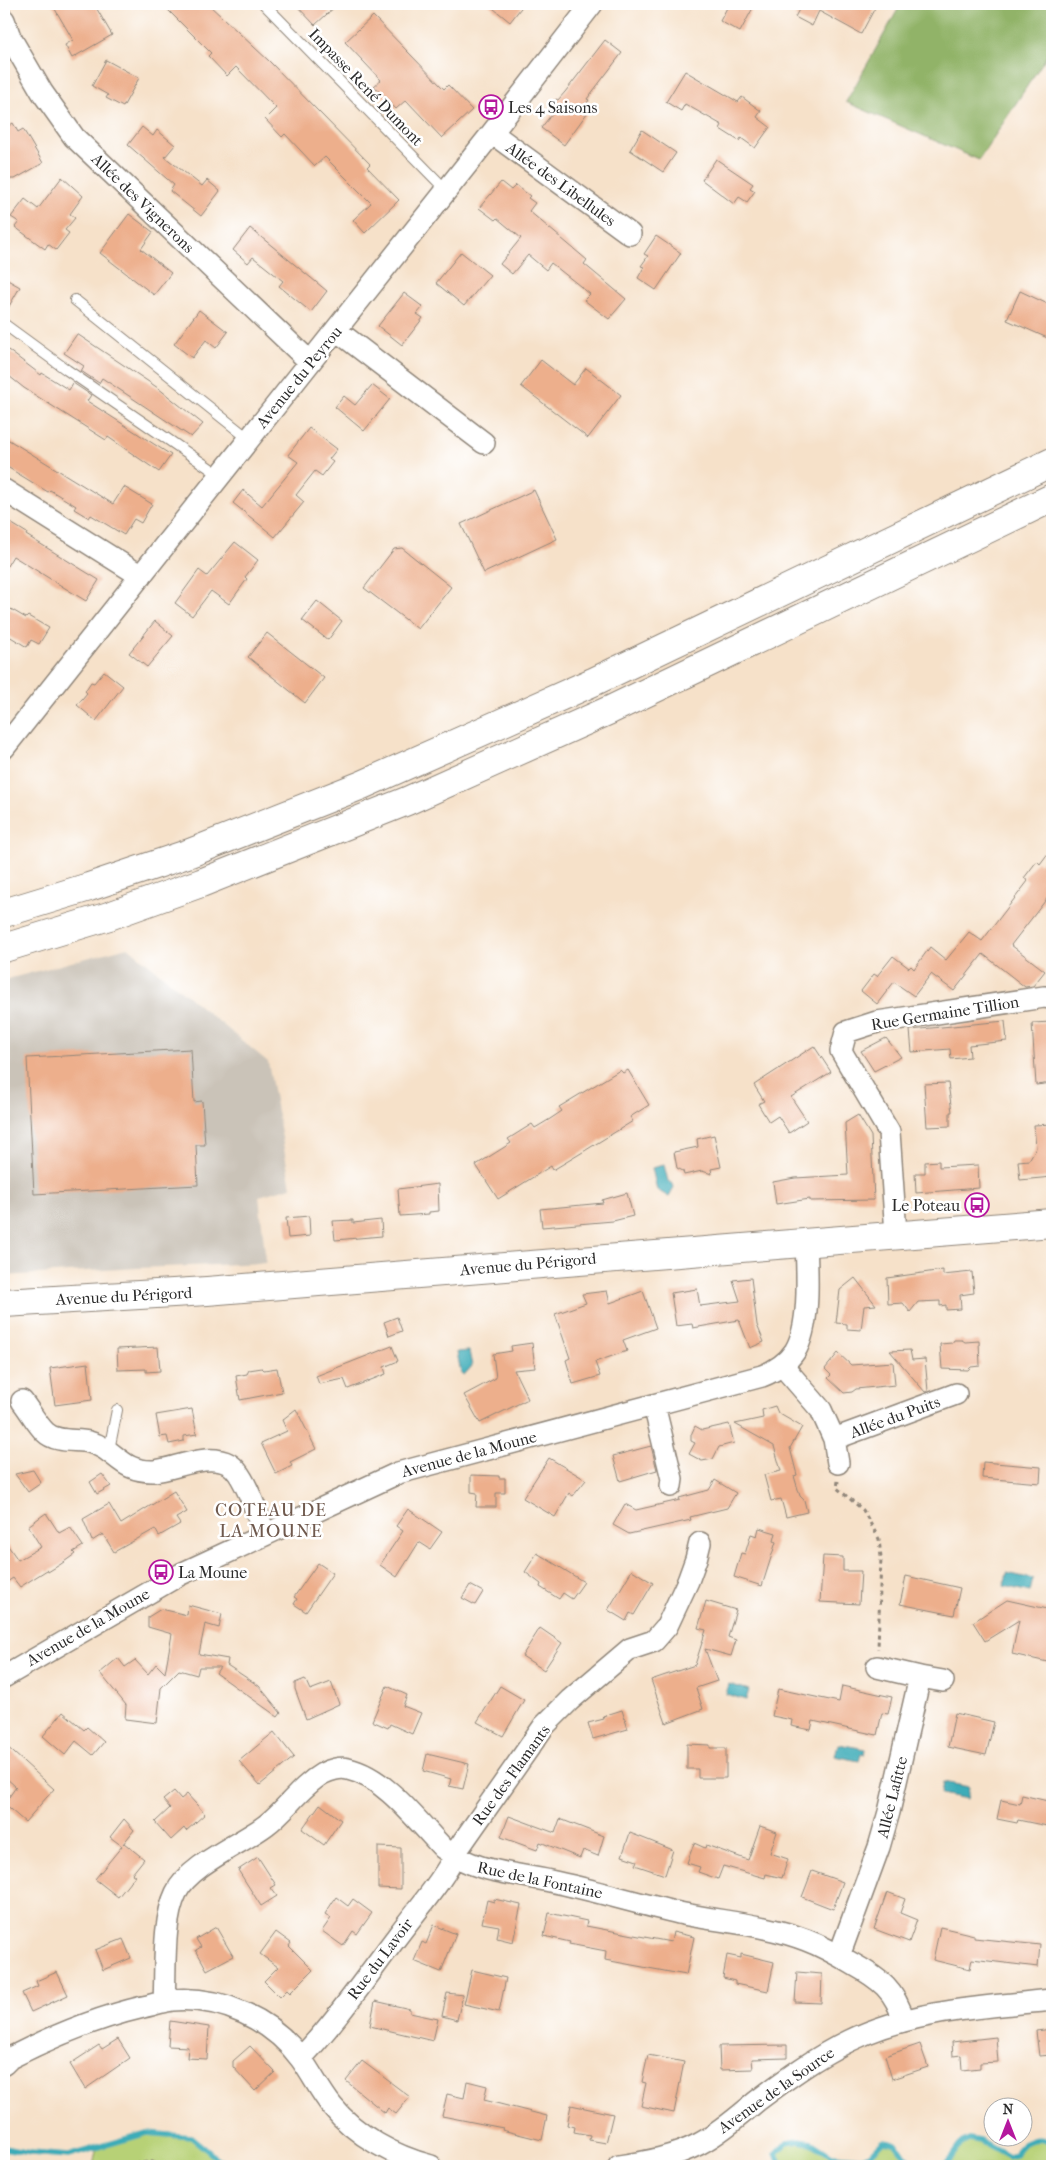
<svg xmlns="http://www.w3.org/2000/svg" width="1056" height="2170" viewBox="0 0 1056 2170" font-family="'IM FELL French Canon',serif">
  <rect width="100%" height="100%" fill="#fff"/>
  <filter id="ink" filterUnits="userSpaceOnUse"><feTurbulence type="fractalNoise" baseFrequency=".02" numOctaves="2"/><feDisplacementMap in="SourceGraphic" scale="10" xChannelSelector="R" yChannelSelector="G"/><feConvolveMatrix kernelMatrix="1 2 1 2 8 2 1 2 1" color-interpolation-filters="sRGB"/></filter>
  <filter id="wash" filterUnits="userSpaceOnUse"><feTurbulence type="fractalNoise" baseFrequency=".0096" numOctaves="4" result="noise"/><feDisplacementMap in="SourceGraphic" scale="20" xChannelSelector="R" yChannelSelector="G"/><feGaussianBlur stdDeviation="1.12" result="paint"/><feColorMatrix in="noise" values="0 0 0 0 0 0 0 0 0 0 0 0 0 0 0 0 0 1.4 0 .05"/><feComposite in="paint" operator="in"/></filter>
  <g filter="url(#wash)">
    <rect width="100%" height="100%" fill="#f6e1c9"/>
    <path fill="#cac3b8" d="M128,947l140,115 23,125 -32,9 7,67 -129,5 -133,8v-296z"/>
    <path fill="#b7d176" stroke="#717e50" d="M147,2133l44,4 35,29h-133l4,-19z
      M969,2139l11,2 29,16 6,-2c5,-14 25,-21 37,-11v22h-111c13,-5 14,-22 28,-27z
      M799,2141c15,2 19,10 32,14 11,4 30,5 40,-1 4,-3 6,-8 10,-12 20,-5 21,18 34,24h-134l-5,-10c2,-12 12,-14 23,-15z"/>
    <path fill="#91b367" stroke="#5e6f49" d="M901,4h151v44l-73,112 -133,-58z"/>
    <path fill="#3cacb8" stroke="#346c72" d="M664,1165l4,16 5,3 1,4 -5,9 -12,-7 -5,-22z
      M469,1351l3,15 -8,9 -3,-2 -4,-21z
      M1007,1573l26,6 -3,13 -26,-6z
      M729,1684l20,6 -3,10 -20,-6z
      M838,1744l28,5 -1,6 -4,-1 -2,7 -24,-5z
      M943,1782l26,5 -2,12 -26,-5z"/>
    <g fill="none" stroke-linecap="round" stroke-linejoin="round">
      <path stroke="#3cacb8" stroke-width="5.5" d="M4,2148l27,5 37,3 79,-23 44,4 35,29
        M781,2166l-5,-13 10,-10 13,-2 13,2 20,13 27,2 11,-4 13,-13c22,1 18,18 32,25
        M941,2166c13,-5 14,-22 28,-27l11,2 29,16 6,-2c5,-14 25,-21 37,-11"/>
    </g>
    <g id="blocks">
      <path fill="#edaf8c" d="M52,4h42l18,31 -40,23 -7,-13 8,-5z
        M162,4h46l61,57 101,103 -3,3 32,33 -34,33 -12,-13 18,-17 -46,-46 -10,9 -30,-32 -3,3 -17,-18 11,-11 -40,-41 -9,9 -19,-20 3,-3z
        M295,4h43l-23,21z
        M488,4h36l-14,18z
        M729,4h26l-15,28 -20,-11z
        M802,4h75l-16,30 -42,-23 -7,15 -17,-9z
        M373,16l71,73 4,-4 24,25 -30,28 -36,-38 -10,9 -22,-23 7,-6 -36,-38z
        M605,40l17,13 -35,46 2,1 -4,6 5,3 -26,36 -23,-17 11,-14 -5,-3 9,-12 2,1 7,-8z
        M106,60l33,18 -16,29 -17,-9 2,-3 -16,-9z
        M685,71l53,31 4,-5 19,14 -4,6 13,10 -15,21 -14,-10 -2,3 -19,-12 2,-4 -37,-21 -4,7 -15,-9z
        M13,123l5,9 5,-3 20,34 -28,16h-6l-5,-8v-42z
        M142,127l11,9 4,-6 18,15 -10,12 37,29 5,-6 13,11 -19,25 -31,-25 4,-6 -46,-40z
        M642,130l34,23 -13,19 -33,-22z
        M716,159l37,25 -3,4 5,3 -8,11 -8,-5 -5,7 -32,-24z
        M62,177l21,19 -13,18 5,4 -10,12 4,3 -13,17 -8,-6 -3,5 -30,-22 4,-5 -8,-5 14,-18 13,10z
        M501,182l10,8 5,-5 14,11 -2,2 7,5 -6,8 58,49 -3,4 42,35 -17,20 -25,-19 6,-6 -39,-31 -5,7 -18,-15 -16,19 -12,-10 21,-26 -24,-20 -2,2 -16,-12z
        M129,214l24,18 -12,17 30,24 -17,22 -54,-42z
        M250,228l77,63 -16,21 -32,-26 4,-5 -30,-24 -5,6 -15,-13z
        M656,236l25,17 -25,37 -18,-12 6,-11 -3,-1 7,-10 -4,-2z
        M461,252l29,23 -26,31 -28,-23z
        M4,278l16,9 -16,28z
        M1020,291l32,15v34l-45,-20z
        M404,293l19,14 -6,7 6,4 -21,27 -24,-19z
        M199,310l29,22 -12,16 -10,-8 -14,18 -18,-14z
        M77,334l81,54 45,36 -12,13 -89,-59 -3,5 -18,-12 3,-5 -20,-13z
        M4,347l37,28 1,-2 27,17 4,-7 18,12 -4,6 84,54 -12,17 -51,-35 -2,3 -82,-52 -20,-16z
        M541,360l32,25 13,-17 35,27 -33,43 -67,-52z
        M372,385l18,14 -26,32 -29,-24 9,-11 11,9z
        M309,428l28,21 -8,10 4,3 -11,14 -7,-5 -19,24 8,7 -29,35 -42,-34 10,-13 19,16 36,-44 -10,-7z
        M4,437l109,67 11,-17 28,17 -11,19 -7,-4 -10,16 -33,-20 -2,3 -15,-9 2,-3 -26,-16 -2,2 -44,-27z
        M534,490l23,49 -73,34 -23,-49z
        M9,522l18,11 -1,2 73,45 -13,21 -73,-45 -9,15v-41z
        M235,542l23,18 -13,17 2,2 -18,25 -18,-13 -19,25 -17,-13 24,-33 8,6z
        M402,548l49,39 -33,42 -54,-41 30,-39z
        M317,601l25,20 -14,19 -26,-20z
        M9,608l17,10 2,-2 21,12 -10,16 -8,-4 -4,7 -23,-14v-17z
        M155,621l18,15 -26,31 -18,-14z
        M267,633l57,45 -19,25 -57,-46z
        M104,671l19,15 -27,35 -19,-16 10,-12 -2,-2 6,-9 3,1z
        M1052,848v44l-41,53 34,26 -12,15 -8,1 -42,-33 -29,37 -23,-17 -17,22 -20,-14 -17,22 -16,-13 13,-17 3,2 16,-20 16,12 2,-2 3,3 16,-22 16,13 23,-28 13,9 46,-60 -4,-3 13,-17 3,3z
        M1005,1021l2,20 -38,4 1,12 -19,2 -1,-10 -38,3 -2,-22z
        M1052,1022v61l-16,2 -4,-62z
        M886,1038l15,19 -27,14 -13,-20z
        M814,1046l17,26 -40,25 16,24 -18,12 -11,-17 -9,6 -11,-18 6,-3 -10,-16z
        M191,1049l3,53 8,-1 3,44h-9l2,40 -164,9 -7,-136z
        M620,1070l3,3 5,-3 21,35 -19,12 3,4 -55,34 -25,15 -2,-4 -53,33 -22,-34 35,-22 -3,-4 24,-15 3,4 15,-9 12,-8 -3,-4z
        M948,1083l4,29h-2v14l-23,1 -3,-43z
        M858,1115l13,21 3,64 -64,1v-2l-34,5 -3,-22 22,-4 53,-3 -3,-52z
        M1052,1124v53l-32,3 -2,-19 11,-1 7,-12 -2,-23z
        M714,1135l7,32 -10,2 1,5 -10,-3 -18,4 -1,-4 -6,-3 -3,-16 24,-5 -1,-8z
        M939,1161v6l39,-2 1,23 -63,5 -1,-20h10v-11z
        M438,1184l1,27 -10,1v2l-29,2 -2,-27z
        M627,1193l6,23 -20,5 -71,6 -2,-18 63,-6 -1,-3z
        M309,1216l1,20 -22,2 -2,-20z
        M353,1220v3l28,-3 1,16 -47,4 -2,-19z
        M943,1270v5l29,-3 2,21 -14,2 1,14 -15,1v-5l-6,1v-5l-22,1 -8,10 -7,-9 -15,1 -1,-26z
        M751,1278l6,47 7,17 -14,6 -11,-28 -46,8 -1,-4 -16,2 -5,-33 26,-4 3,17 40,-5 -7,-21z
        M855,1278l21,27 -12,1 -3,24 -14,-1v-5l-11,-1 4,-33z
        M607,1291l3,12 33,-12 13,37 -33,12 4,11 -32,11 5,14 -27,8 -7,-24 4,-2 -15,-44 31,-11 -4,-9z
        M397,1317l5,14 -13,5 -5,-14z
        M954,1340h8l3,2 14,-1 1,25 -9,1 -3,3 -26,-1 -2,-25 12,-1z
        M532,1343l3,25 -21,2 14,29 -48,24 -16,-28 32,-17 -3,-24 19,-3 -1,-5z
        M392,1346l6,15 -14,6 2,7 -38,15 -4,-10 -25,5 -3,-8z
        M158,1347l2,24 -14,1v-3l-28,1 -1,-21z
        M910,1350l2,10 13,-1 3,32 -3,1 -35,-41z
        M838,1353l13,12 42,-3 2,23 -39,4 -4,3 -8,1 -16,-15 3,-3 -6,-6z
        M88,1363l4,37 -37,5 -5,-37z
        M262,1368l2,2 13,-2 5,24 -42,8 -4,-24 11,-2 2,-4z
        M775,1406l3,7 24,14 -12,21 7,27 -3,1 6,20 4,4 3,12 -21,5 -5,-18 -10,2 -7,-26 17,-4 -7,-25 -39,-22 28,-6 -1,-8z
        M192,1409l5,25 -13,2v5l-15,3 -2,-8 -7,1 -4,-22z
        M296,1409l20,40 -26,13 2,4 -16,8 -15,-31 26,-12 -5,-11z
        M729,1424l5,19 -15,4 -6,12 -11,2 -13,-7 6,-11 -4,-2v-6l4,-9 7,4z
        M651,1446l6,24 -37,11 -7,-25z
        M549,1458l37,22 -13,16 -4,-3 -14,24 -32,-19z
        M983,1462l58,5 -1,16 -58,-5z
        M33,1470l8,13 -13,9 -13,-18z
        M102,1474l9,12 -14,8 -7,-12z
        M471,1475l28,1v2h6v15h-9v14h-20l1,-14 -6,-1z
        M715,1480l21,13 -9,15 -37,9 1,3 -62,14 -16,-9 12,-21 11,6 44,-10 -1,-2 30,-8z
        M174,1491l13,21 -11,6 4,6 -21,12 -4,-7 -41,23 -11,-18 -11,7 -9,-22 26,-15 12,20z
        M408,1509l34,23 -12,17 -11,-7 -22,35 -17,-12 23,-34 -7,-5z
        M46,1513l13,20 11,-6 13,19 -10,6 2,2 -14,10 -13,8 -1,-2 -27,17 -7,-9 -9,6v-44l14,20 23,-13 -13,-21z
        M759,1528l17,5 -2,8 2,1 -14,44 -28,-9 7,-24 4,1 6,-20 6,2z
        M537,1553l47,29 -12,17 -9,-6 -4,6 -19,-12 1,-3 -16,-12z
        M823,1556l20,1v14h18l-2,33 -39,-2z
        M318,1563l15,10 -27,39 -12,-8 3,-5 -3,-2z
        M632,1570l21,13 -19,32 -4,-2 -4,8 -18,-11z
        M906,1576l54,12 -6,27 -54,-11z
        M470,1585l13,7 -8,13 -13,-7z
        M1007,1600l45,10v53l-40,-9 7,-34 -34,21 -12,-19z
        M706,1601l30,9 -8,27 8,3 -5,16 -26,-7 12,32 -21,7 7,21 -37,14 -15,-43 44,-15 11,-35 -8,-2z
        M188,1605l34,9 -3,14 -14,-4 -6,30 29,5 -1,6 32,21 22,27 -3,4 -62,-44 4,-6h-21l-2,8 -18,-5 -18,18 -4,35 -32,-4 1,-14 -26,-32 18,-15 7,9 10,-7 13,14 8,-10 9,9 7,-39 -24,-7v-10l13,-8 26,6z
        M540,1628l22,15 -18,27 -22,-14z
        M305,1679l5,11 21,-8 8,22 -33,15 -11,-30v-6z
        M387,1686l20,9 -4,11 18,7 -9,21 -22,-10 -2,4 -16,-7z
        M500,1686l24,14 -21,36 -26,-14z
        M842,1686l50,11 -4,17 -6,-1 -5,22 -64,-14 -2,9 -20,-4 1,-6 -20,-4 6,-27 61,13z
        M622,1710l6,19 -35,10 -5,-16 16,-4 -1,-3z
        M63,1712l21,18 3,-3 17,15 -11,13 -17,-14 -11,14 -22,-19z
        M955,1713l39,9 -8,33 -38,-8z
        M274,1732l20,25 -34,28 -21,-24z
        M4,1744l50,45 -29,33 -21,-18 12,-17 -12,-11z
        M687,1744l23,1v3h16v30h-28v-9h-11z
        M427,1754l42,10 -6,25 -14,-3 2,-7 -28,-8z
        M174,1791l7,8 6,-5 18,20 -19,17 -2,-3 -13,12 -16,-18 15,-14 -7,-8z
        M1022,1795l30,7v25l-34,-7 -1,3 -20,-4 4,-19 19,4z
        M320,1804l21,16 -17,25 -22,-16z
        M509,1816l46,17 5,-14 44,17 -6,20 -15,-6 -3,8 -40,-16 -3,8 -36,-13z
        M124,1819l10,11 -11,14 1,-1 20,16 -12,15 3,2 -17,21 -23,-18 27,-33 -12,-9z
        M760,1826l17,6 -7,21 18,6 -6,19 -16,-4 -1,4 -42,-12 -5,13 -20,-7 2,-5 -13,-4 7,-20 11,5 1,-3 42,15z
        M630,1833l43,17 -8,25 -30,-10 2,-4 -15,-5z
        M378,1847l23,1v41l-23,-1z
        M258,1857l18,28 -5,3 6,8 -16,10 -23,-36z
        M812,1871l31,11 -10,27 -31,-12z
        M887,1892l18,7 -5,14 17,7 -8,22 -35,-13z
        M336,1897l12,9 5,-7 19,14 -15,21 -4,-3 -10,15 -21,-15 9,-13 -6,-4z
        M494,1899l27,6 -8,37 -16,-4 2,-12 -17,-3 5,-23 7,2z
        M549,1913l38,8 -1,5 85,16 2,-10 21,5 -8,38 -81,-15 1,-9 -37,-7 1,-2 -26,-6z
        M434,1925l22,9 -15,38 -27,-11 8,-19 4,2z
        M216,1927l17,29 -26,14 -11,-20 5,-3 -5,-8z
        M940,1927l34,8v3l66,7 -2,22 -66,-8 -2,10 -37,-9z
        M276,1932l15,11 -2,3 24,24 -23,23 -3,-3 -7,7 -16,-16 14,-14 -18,-13z
        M123,1939l8,19 -28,12 -8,-20z
        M741,1954l33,8 -6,29 -33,-7v-3l-12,-3 4,-23 14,3z
        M472,1970l34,8 -7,34 -35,-8z
        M57,1972l11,23 -37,17 -9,-19 16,-7 -2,-5z
        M797,1972l25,2 -1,29 -26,-1z
        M447,1993l16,2 -6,25 -15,-4z
        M375,2001l35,8v4l28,6 -5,22 -63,-15z
        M170,2021l39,6 -2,32 -20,-1 1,-11 -20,-1z
        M1052,2029v26l-13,1 -3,-25z
        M996,2037l2,25 -18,1v5l-18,2 -1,-15 -8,1 -1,-14z
        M118,2039l12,19 -45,31 -15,-25 29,-19 3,4z
        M920,2044l8,23 -36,12 -7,-23z
        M787,2045v13l-35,1 1,10 -33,1 -1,-24z
        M250,2046l25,26 -20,19 -22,-24v-6z
        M648,2055l36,7 -10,51 -33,-7 5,-23 -4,-1z
        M362,2061l48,36 -14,17 -8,-6 -3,5 -39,-32z
        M467,2081l20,5 -3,14 63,16 -5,24 -40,-10 1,-2 -61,-12 5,-22 17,4z
        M571,2105l42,9 -7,29 -17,-3 1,-5 -16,-3 1,-5 -8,-2z"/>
    </g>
  </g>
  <g filter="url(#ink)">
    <use href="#blocks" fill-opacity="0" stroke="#90867a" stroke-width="1"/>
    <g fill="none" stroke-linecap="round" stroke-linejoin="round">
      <g stroke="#90867a" stroke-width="12">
        <path id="lane" d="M264,4l183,187
          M75,300l174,139
          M4,324l63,46 154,106
          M109,1450l8,-40"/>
      </g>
      <g stroke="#90867a" stroke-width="24">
        <path id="street" d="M4,20l6,17 32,55 32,45 236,225
          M492,133l138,101
          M336,330l148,113
          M4,490l137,86
          M4,748l488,-615 100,-129
          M896,1234l-7,-102 -48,-81 5,-19 31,-10 167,-25 8,1
          M782,1365l39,45 13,29 4,24
          M22,1401c8,10 14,22 23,31 11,11 31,7 44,10 28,7 30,30 65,29 22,-2 53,-19 75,-7 16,9 29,53 36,71
          M654,1405l18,74 -1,7
          M834,1439l122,-45
          M4,1677l177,-103 217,-101 364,-97c13,-5 25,-13 33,-25 16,-26 12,-80 11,-110
          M920,1677l23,4
          M839,1956l40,-109 10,-35 31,-135 -43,-10
          M164,2002c2,-32 -2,-80 12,-109 13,-28 65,-49 90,-68 20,-15 34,-38 56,-51 7,-4 18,-7 26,-5 37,8 69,52 95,79 31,24 70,25 107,33 44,9 86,22 129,32 42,9 86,11 127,27 16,6 32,15 47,24 27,15 42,26 51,57
          M301,2058c36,-38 66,-82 98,-124 21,-28 46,-56 61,-88l84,-120 26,-26 60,-51 24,-8 13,-15 21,-45 8,-22 4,-16
          M4,2064l6,-6c43,-22 86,-40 133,-51 10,-2 20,-6 29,-7 49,-4 100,19 129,59 11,15 19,32 31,47 24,30 62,50 99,60
          M619,2166c27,-4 55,-9 80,-22 21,-11 40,-28 58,-43 29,-22 59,-44 92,-60 63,-31 135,-34 203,-41"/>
      </g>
      <g stroke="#90867a" stroke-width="30">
        <path id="secondary" d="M4,1303l203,-12 845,-68"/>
      </g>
      <g stroke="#90867a" stroke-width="30">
        <path id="highway" d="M4,913l85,-26 101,-34 172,-68 231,-103 459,-220
          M4,948l105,-32 92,-33 206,-82 203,-91 442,-212"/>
      </g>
      <path stroke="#90867a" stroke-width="3" stroke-dasharray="4 4" stroke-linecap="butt" d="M838,1481l-1,7 26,22 16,29 2,18 -3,92
        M137,2166l1,-3 14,-1 11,4"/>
      <use href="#lane" stroke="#fff" stroke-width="10"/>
      <use href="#street" stroke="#fff" stroke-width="21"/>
      <use href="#secondary" stroke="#fff" stroke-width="28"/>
      <use href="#highway" stroke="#fff" stroke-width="28"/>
    </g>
  </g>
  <defs>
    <g id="bus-ring" transform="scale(1.25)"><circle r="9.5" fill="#fff" stroke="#b5179e" stroke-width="1.5"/><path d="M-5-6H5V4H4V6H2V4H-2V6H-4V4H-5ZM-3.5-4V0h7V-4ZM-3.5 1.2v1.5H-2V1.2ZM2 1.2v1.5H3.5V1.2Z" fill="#b5179e"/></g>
  </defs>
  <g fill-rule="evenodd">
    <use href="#bus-ring" x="491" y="107"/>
    <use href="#bus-ring" x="977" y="1205"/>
    <use href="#bus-ring" x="161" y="1572"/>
  </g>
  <g text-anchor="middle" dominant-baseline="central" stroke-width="5" stroke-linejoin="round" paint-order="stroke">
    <g font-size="16" fill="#2b2b2b" stroke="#fff">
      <text transform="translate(366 87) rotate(46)">Impasse René Dumont</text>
      <text transform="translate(561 184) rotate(36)">Allée des Libellules</text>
      <text transform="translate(143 203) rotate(44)">Allée des Vignerons</text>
      <text transform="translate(299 377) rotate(-51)">Avenue du Peyrou</text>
      <text transform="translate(945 1013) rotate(-9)">Rue Germaine Tillion</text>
      <text transform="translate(528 1264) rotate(-5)">Avenue du Périgord</text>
      <text transform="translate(124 1296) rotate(-3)">Avenue du Périgord</text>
      <text transform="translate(895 1417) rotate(-20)">Allée du Puits</text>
      <text transform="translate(469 1454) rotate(-15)">Avenue de la Moune</text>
      <text transform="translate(88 1627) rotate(-30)">Avenue de la Moune</text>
      <text transform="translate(511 1775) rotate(-54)">Rue des Flamants</text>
      <text transform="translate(892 1797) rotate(-76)">Allée Lafitte</text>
      <text transform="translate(540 1880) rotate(12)">Rue de la Fontaine</text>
      <text transform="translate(380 1959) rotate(-53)">Rue du Lavoir</text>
      <text transform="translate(776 2090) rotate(-35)">Avenue de la Source</text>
    </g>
    <g font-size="16" fill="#2b2b2b" stroke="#fff" text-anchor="start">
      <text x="508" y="107">Les 4 Saisons</text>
      <text x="960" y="1205" text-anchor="end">Le Poteau</text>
      <text x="178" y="1572">La Moune</text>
    </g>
    <g font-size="18" letter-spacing="1" fill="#6f594d" stroke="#fff">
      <text x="271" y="1510">COTEAU DE<tspan x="271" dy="21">LA MOUNE</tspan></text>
    </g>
  </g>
  <rect width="1056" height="2170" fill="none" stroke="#fff" stroke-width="20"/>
  <g transform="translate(1008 2122)"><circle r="24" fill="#ffffff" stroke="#aaaaaa"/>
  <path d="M0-4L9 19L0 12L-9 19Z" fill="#b5179e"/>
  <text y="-8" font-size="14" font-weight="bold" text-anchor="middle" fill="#2b2b2b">N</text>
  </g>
</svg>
